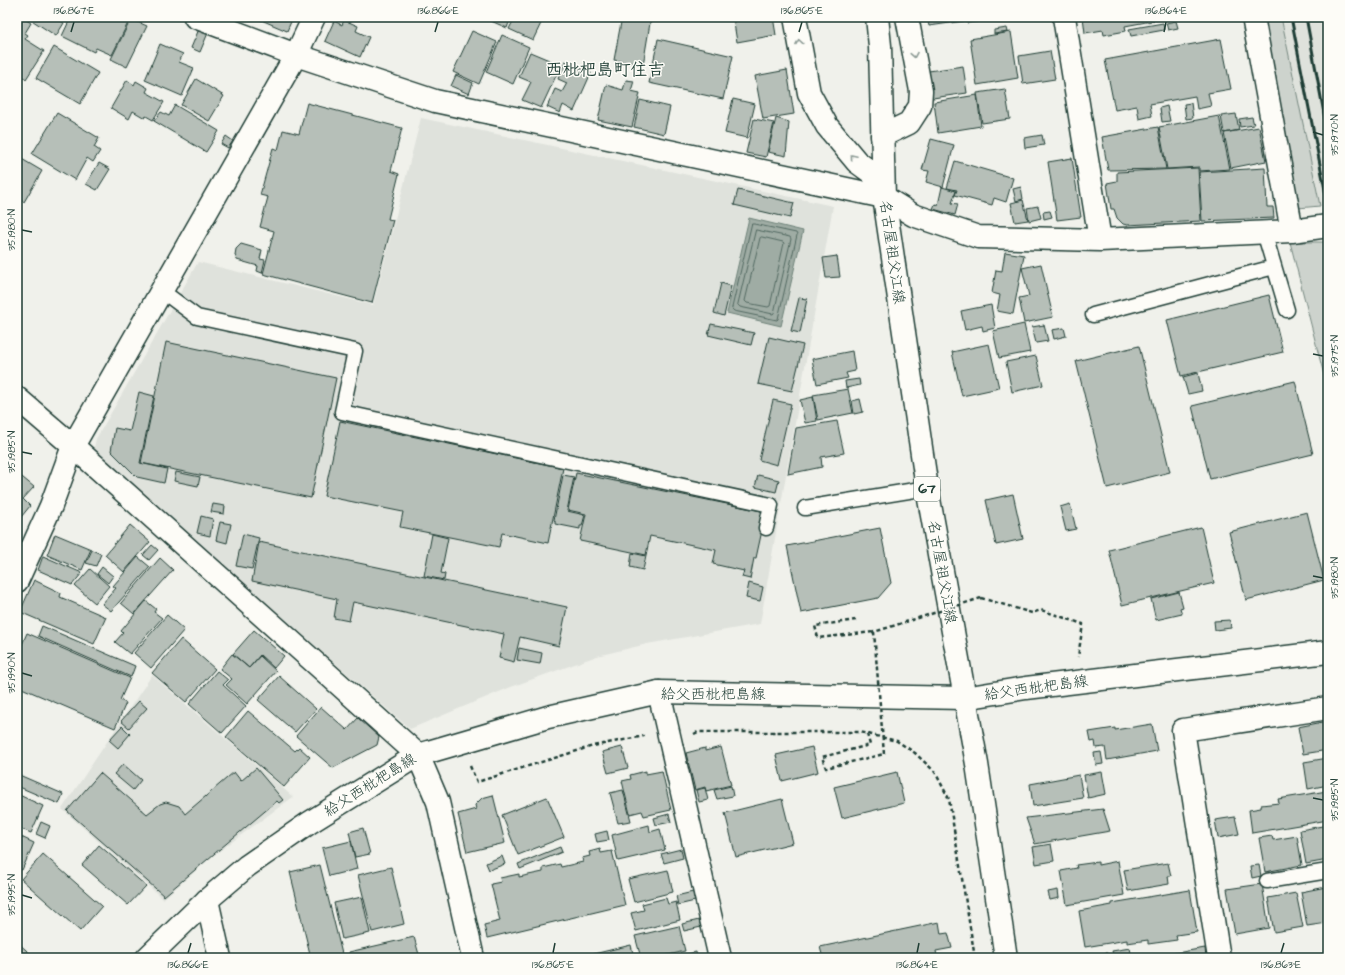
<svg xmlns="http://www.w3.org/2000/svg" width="1345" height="975" viewBox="0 0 1345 975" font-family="'Architects Daughter','Klee One',sans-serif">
  <rect width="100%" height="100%" fill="#f0f1eb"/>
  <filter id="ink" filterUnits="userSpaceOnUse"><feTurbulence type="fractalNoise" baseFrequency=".025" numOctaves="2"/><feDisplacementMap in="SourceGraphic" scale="8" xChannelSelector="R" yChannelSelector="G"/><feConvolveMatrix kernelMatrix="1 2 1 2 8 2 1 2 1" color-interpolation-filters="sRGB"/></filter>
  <g filter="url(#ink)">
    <path fill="#dfe2dc" d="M1261,17h67v188l-30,3z
      M421,118l412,88 -73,418 -113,20 -50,12 -86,31 -101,42 -317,-278 3,-12 102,-177 175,43z
      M152,675l141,122 -79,58 -51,44 -101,-90z"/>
    <path fill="#cdd3cd" stroke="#768880" d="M1261,17h20l39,189 -22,2z
      M1290,242h34l4,18v131z"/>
    <path fill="#9faca4" stroke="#6c8077" d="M749,218l54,13 -22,95 -54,-13z"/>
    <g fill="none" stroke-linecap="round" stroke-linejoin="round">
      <path stroke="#526961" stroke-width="1" d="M752,224h2l42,9 1,2 -19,84 -1,1 -43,-9 -2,-2z
        M756,230l34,7 1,2 -17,74 -1,1 -33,-7 -2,-2z
        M762,237l21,5 1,1 -14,63 -2,1 -21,-4 -2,-2 15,-63z"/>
    </g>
    <path fill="#b6bfb8" stroke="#1f3d34" d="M17,17h5l9,6 -6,10 3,2 -3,4 19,12 -18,28 -9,-6z
      M27,17h33l-2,2 6,4 -8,13z
      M71,17h60l-19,38 -16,-7 -2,4 -32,-16z
      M260,17h33l-6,14 -28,-12z
      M482,17h29l-4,11z
      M515,17h29l-11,23 -24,-11z
      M622,17h29l-8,48 -29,-5z
      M733,17h40l3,18 -39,7z
      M927,17h36l1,4 -35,5z
      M966,17h17v4l-16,2z
      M1083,17h90l-48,9 1,5 -22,4 -1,-5 -18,3z
      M131,19l16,7 -20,41 -16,-8z
      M344,20l14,6 -2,5 13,6 -9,20 -35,-16 9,-20 8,4z
      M1176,21l2,7 -10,2 -2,-7z
      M1163,23l1,7 -33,6 -2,-7z
      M1007,28l1,4 -14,2v-4z
      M199,29l9,4 -8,19 -9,-4z
      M472,31l25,11 -18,42 -26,-12z
      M1011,32l7,46 -41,7 -7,-46z
      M502,35l27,12 -16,37 -27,-12z
      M658,39l75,17 -10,43 -74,-16z
      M1221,39l10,50 -23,4 3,13 -14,3 -2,-13 -45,8 2,12 -13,3 -2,-13 -22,4 -10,-50z
      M160,44l23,10 -4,8 15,6 -12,28 -37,-16z
      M54,47l44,26 -18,31 -44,-26z
      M1050,51l5,28 -32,5 -4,-28z
      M530,52l31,13 -20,43 -19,-8 9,-18 -12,-5z
      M565,61l26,12 -17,38 -11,-6 -3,8 -13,-6 8,-18 7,3 5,-9 -9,-4z
      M963,66l4,27 -41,6 -4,-27z
      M787,70l7,44 -31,5 -8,-43z
      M456,75l17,8 -4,11 -18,-8z
      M196,79l28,17 -15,25 -28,-16z
      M127,80l7,5 2,-4 12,7 -2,4 18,10 -11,18 -7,-4 -1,2 -12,-7 -4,8 -18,-11z
      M626,80l8,1 -3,10 9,2 -8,34 -34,-7 8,-35 17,5z
      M1005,89l5,30 -28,4 -5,-30z
      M977,95l4,31 -43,7 -4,-31z
      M733,99l22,5 -8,34 -22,-5z
      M640,100l30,7 -6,27 -30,-7z
      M307,103l95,25 -11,43 8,3 -11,45 5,1 -21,83 -109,-29 11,-43 -14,-4 8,-30 -8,-2 13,-47 5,2 5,-20 16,4z
      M1191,103l2,15 -7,1 -2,-15z
      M175,105l44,26 -13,21 -52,-31 7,-9 8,4z
      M1167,106l3,15 -8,1 -2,-14z
      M57,113l42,25 -5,9 6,4 -7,11 -6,-4 -12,22 -43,-26z
      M1236,114l3,16 -15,3 -3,-17z
      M1219,116l11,53 -31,2v-4l-32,2 -8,-42z
      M1252,117l2,8 -14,2 -1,-8z
      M776,118l13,4 -3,34 -18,-4z
      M754,119l20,4 -8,34 -20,-4z
      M1158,127l8,42 -58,1 -6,-33z
      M1259,127l7,34 -35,7 -7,-35z
      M1042,135l2,10 -19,3 -1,-10z
      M226,136l7,5 -5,7 -7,-4z
      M931,139l23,6 -11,42 -17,-5 3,-11 -7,-1z
      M20,158l22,13 -18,31 -7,-4v-34z
      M1072,158l9,59 -24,3 -9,-58z
      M955,161l58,17 -7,24 -12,-4 -2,7 -37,-10 2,-5 -10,-2z
      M99,163l11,6 -13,21 -11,-6z
      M1198,168l3,53 -74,4 -4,-1 -6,-6 -3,-9h-3l-4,-26 10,-2v-9z
      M1265,168l2,39h6l1,11 -72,3 -3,-49z
      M942,187l14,4 -4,12 6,1 -3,11 -22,-6 2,-5 3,1z
      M1021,187l2,12 -7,2 -3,-12z
      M738,190l56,13 -4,15 -56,-13z
      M1023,200l5,20 -13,2 -4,-19z
      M1038,206l3,12 -12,3 -2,-13z
      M1050,211l2,6 -8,2 -1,-7z
      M241,244l21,6 -2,9 5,1 -3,13 -5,-2 1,-5 -21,-6 -2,-5 1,-6z
      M1005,252l19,3 -11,59 -16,-3 3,-16 -8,-2 4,-23 6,1z
      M837,256l3,21 -14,1 -3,-20z
      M1041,264l12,53 -29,6 -5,-25 10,-2 -7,-28z
      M721,283l10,3 -7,30 -10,-3z
      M1269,295l14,57 -102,24 -14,-56z
      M799,298l8,1 -7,34 -9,-2z
      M991,305l4,23 -12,3 -1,-5 -17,4 -4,-19z
      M711,324l43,9 -3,12 -43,-10z
      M1024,324l6,28 -31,6 -6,-27z
      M1044,325l4,16 -12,2 -4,-16z
      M1064,328l2,8 -12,3 -2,-9z
      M769,337l34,8 -11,46 -34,-7z
      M166,342l170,36 -25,120 -170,-35z
      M989,344l10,44 -37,8 -10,-44z
      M1139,346l31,126 -63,16 -31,-127z
      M852,351l3,20 -9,2 2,5 -31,6 -5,-25z
      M1036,356l7,29 -31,7 -6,-30z
      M1198,373l4,18 -14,3 -5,-17z
      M859,379l1,6 -14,3 -1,-7z
      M1295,381l18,73 -103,25 -18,-73z
      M848,389l5,24 -35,7 -5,-25z
      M139,392l15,4 -14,67 27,6 -3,14 -27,-6 -26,-26 4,-23 15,3z
      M813,397l4,24 -12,2 -5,-23z
      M860,399l3,13 -9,2 -2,-13z
      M773,400l18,4 -14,61 -18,-5z
      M340,421l223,47 -15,75 -46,-10 -3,14 -99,-20 3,-15 -79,-16z
      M837,421l7,32 -23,4 1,10 -34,7 8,-46z
      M176,472l24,5 -2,9 -24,-5z
      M17,473l17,14 -11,12 7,7 -13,16z
      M576,473l190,39 -10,46h-2l-4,21 -8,-2 2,-6 -31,-7 3,-14 -66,-14 -4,19 -66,-14 6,-27 -18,-4z
      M563,475l11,2 -7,34 18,4 -3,11h-2v3l-25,-5v-3l-1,-1z
      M758,475l21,5 -3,12 -21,-5z
      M1013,494l10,45 -27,6 -10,-45z
      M213,504l12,2 -1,8 -13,-2z
      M1070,504l6,25 -10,2 -6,-24z
      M1307,512l17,68 -78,20 -17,-68z
      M201,516l12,3 -3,17 -13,-3z
      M220,522l11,2 -4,19 -11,-3z
      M130,525l20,17 -26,30 -19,-17z
      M1201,527l13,56 -92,22 -13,-55z
      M880,528l11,55 -13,15 -77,15 -14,-67z
      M55,534l36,15 -9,21 -35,-15z
      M243,534l16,4 -7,31 -16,-3z
      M432,534l16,4 -7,35 4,1 -1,6 -20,-4z
      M259,542l308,65 -8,39 -39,-9 -6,25 -15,-4 5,-24 -151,-32 -4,19 -15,-3 3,-19 -85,-18z
      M152,545l6,5 -9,10 -6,-5z
      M92,550l9,4 -5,12 -10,-3z
      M632,553l14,3 -3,14 -13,-3z
      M43,556l39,17 -10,12 -34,-15z
      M138,557l12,10 -39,44 -9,-7 14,-16 -3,-2z
      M160,558l13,12 -39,44 -13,-11z
      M102,567l11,9 -5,7 -11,-9z
      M90,569l19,17 -14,17 -20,-17z
      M34,580l27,13 -1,4 46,20 -12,27 -74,-32z
      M749,583l14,4 -3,14 -14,-3z
      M1179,592l4,15 -3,1 2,6 -26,6 -5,-21z
      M146,601l10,8 -2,3 8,6 -32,36 -15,-12 8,-9 -2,-2z
      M167,615l17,15 -33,38 -17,-15z
      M1230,620l1,8 -16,2 -1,-9z
      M42,626l93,40 -4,11 -93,-41z
      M254,630l30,26 -10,12 -14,-13 -11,13 -16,-14z
      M27,633l103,45 -10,22 6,3 -11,25 -98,-42v-30z
      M181,639l34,30 -29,33 -34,-29z
      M519,648l23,5 -2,11 -23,-4z
      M232,654l17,14 11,-12 16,15 -29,33 -21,-19 6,-6 -12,-10z
      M217,671l11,9 -5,5 23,21 -24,27 -33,-29z
      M279,676l37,33 -21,23 -37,-32z
      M139,701l8,7 -18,20 -8,-7z
      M321,707l26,23 11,-12 21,19 -2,8 -44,23 -37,-32z
      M248,711l47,40 4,-4 11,10 -26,30 -58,-50z
      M1328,721v29l-25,4 -5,-27z
      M1152,724l5,27 -50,9 -2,-13 -9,1 -1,-7 -4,1 -2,-10 26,-4v2z
      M122,726l8,8 -12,14 -9,-8z
      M622,747l6,21 -20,5 -6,-21z
      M721,747l10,38 -25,6 -1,-4 -10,3 -9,-37 19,-5v3z
      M812,747l6,25 -36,9 -6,-26z
      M1101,752l2,12 -7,1 -2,-12z
      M1328,758v27l-20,4 -4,-27z
      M123,764l18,16 -8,10 -19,-16z
      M256,768l27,32 -4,3 -2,-2 -113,95 -97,-85 33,-38 47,41 13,-10 6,-2 13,4 6,8 49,-42 7,9z
      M646,771v3l16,-3 9,39 -27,6 -2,-5 -12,3 -8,-33 9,-2 -1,-4z
      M897,772l7,31 -62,15 -8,-31z
      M1102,772l4,22 -18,4 -4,-23z
      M17,774l46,20 -4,10 -42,-18z
      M1079,775l4,23 -50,8 -3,-22z
      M731,786l2,10 -16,3 -3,-9z
      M705,788l3,12 -9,2 -3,-12z
      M623,790l8,31 -13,2 -8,-30z
      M1327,791l1,29 -76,13 -3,-23 12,-2v-3l18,-2 -1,-4z
      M17,794l26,12 -12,27 -14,-6z
      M493,795l12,48 -38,9 -9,-38 18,-5 -1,-4 7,-7z
      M547,797l17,40 -46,18 -16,-40z
      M782,799l11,44 -57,14 -11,-44z
      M1103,809l7,22 -75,13 -9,-26z
      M669,814l2,8 -15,3 -2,-7z
      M1235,817l4,17 -21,4 -3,-18z
      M41,822l9,4 -5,12 -9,-4z
      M649,825l1,7 10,-3 5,21 -47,11 -6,-26z
      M1328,825v35l-22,4 -6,-34z
      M363,828l7,26 -15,3 -6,-25z
      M607,831l2,9 -12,2 -2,-8z
      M17,835l17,8 -12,27 -5,-2z
      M1272,836l1,4 24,-4 5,29 -37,7 -6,-34z
      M351,841l6,28 -28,7 -7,-28z
      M1051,844l3,17 -18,3 -3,-17z
      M99,845l47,41 -18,19 -46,-40z
      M560,847l2,5 -42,17 -2,-5z
      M600,849l1,4 11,-2 13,54 -138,33 -3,-13 16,-4 -9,-37 10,-2 -1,-4 19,-4v3l24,-5v-4l17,-4 1,3 22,-5 -1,-4 8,-2 -1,-4z
      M681,849l2,9 -19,5 -3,-9z
      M43,854l59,52 -22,25 -59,-52z
      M502,856l3,8 -16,6 -3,-7z
      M1118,861l6,34 -57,10 -6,-34 16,-3 -1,-3 22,-3v3z
      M1168,863l3,13h-3l1,8 -41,7 -4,-21z
      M320,865l23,93h-32l-21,-86z
      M1259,865l2,11 -9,2 -2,-12z
      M391,867l13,57 -32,8 -14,-57z
      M668,870l5,22 -39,10 -6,-23z
      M1262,884l7,44 -34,6 -8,-45z
      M1326,887l2,13 -1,23 -20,3 -6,-34z
      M1058,890l1,8 -9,2 -2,-8z
      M1190,890l7,42 -21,3 1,5 -29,4v-4l-21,3v-3l-42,7 -6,-36 33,-6v-2z
      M693,892l2,9 -17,4 -2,-9z
      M1296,893l7,34 -29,5 -6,-34z
      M362,897l8,36 -28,6 -8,-36z
      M666,898l2,6 8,-2 4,18 -44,11 -5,-18 13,-3 -2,-6z
      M699,920l2,7 -17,4 -2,-7z
      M939,922l2,12 7,-1 4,15 -16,3 1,5 -10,2h-104l-3,-11z
      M679,926l6,25 -29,7h-15l-6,-22z
      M414,937l6,21h-69l-2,-6z
      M17,942l18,16h-18z
      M631,945l3,13h-57z
      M1130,948l2,10h-18l-2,-7z
      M1205,948l1,10h-59z
      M696,952l1,6h-25z
      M1107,953l1,5h-32z"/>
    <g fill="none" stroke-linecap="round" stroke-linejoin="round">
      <g stroke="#1f3d34" stroke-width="17">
        <path id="service" d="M1264,232l23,78
          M162,291l35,26 158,34 -13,61 429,93 -5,23
          M1093,315l181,-48
          M805,508l122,-20
          M1267,881l61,-10"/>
      </g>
      <g stroke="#1f3d34" stroke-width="25">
        <path id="minor" d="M195,17l101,38 139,46 449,96 29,18 65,22 122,3 192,-9 36,-5
          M795,17l14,76 18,33 30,36 26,19
          M1064,17l36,223
          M1253,17l39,214
          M882,136l27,-13 11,-17 1,-15 -14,-74
          M17,398l56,48 345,309 20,47 35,156
          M17,581l34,-75 22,-60 223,-391 18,-38
          M659,692l61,266
          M207,900l13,58
          M1219,958l-36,-228 145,-22"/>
      </g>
      <g stroke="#1f3d34" stroke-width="25">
        <path id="secondary" d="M147,958l60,-58 40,-34 62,-43 109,-68 130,-38 111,-25 305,6 62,-10 302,-36"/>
      </g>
      <g stroke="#1f3d34" stroke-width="25">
        <path id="primary" d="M877,17l3,29 4,151 43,291 50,276 29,194"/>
      </g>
      <path stroke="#1f3d34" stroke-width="2.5" stroke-dasharray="4 3" stroke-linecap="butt" d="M981,598l51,15 9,-3 42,14 -5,33
        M856,620l-41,6 3,12 56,-6
        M694,734l4,-2h162l37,9 18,12 20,19 14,27 26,159
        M867,734l3,11 -48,12 4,11 58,-14
        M470,766l7,16 116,-36 51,-10"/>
      <use href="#service" stroke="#fdfcf7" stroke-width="14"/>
      <use href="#minor" stroke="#fdfcf7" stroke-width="22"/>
      <use href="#secondary" stroke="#fdfcf7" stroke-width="22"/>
      <use href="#primary" stroke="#fdfcf7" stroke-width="22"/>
      <path stroke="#1f3d34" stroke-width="3" d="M1291,17l37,188
        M1306,17l22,118
        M1325,17l3,16"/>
      <path stroke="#1f3d34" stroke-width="2.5" stroke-dasharray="4 3" stroke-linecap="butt" d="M884,754l-10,-122 107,-34"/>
    </g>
    <defs><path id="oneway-chevron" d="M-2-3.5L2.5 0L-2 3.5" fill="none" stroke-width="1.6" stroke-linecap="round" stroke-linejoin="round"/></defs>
    <g stroke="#8e9c96">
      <use href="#oneway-chevron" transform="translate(799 42) rotate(-99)"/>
      <use href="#oneway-chevron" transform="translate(914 55) rotate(80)"/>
      <use href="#oneway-chevron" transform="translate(853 157) rotate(-130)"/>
    </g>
  </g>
  <path fill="none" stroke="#1f3d34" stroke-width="1.5" d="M71,32l3,-10M435,32l3,-10M799,32l3,-10M1164,32l2,-10M1313,132l10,3M22,230l10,2M1313,354l10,2M22,452l10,2M1313,576l10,2M22,673l10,3M1313,798l10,2M22,895l10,3M188,953l3,-10M553,953l2,-10M917,953l2,-10M1281,953l3,-10"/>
  <g text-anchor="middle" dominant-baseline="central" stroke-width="3" stroke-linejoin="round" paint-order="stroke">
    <rect fill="#fdfcf7" stroke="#62766e" stroke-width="1" x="914" y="477" width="26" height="24" rx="3"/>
    <g font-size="14" font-weight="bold" fill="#1f3d34">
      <text x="927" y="489">67</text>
    </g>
    <g font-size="15" fill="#1f3d34" stroke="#fdfcf7">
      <text transform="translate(892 252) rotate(82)">名古屋祖父江線</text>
      <text transform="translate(942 572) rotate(80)">名古屋祖父江線</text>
      <text transform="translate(1036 688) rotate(-8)">給父西枇杷島線</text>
      <text x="713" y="694">給父西枇杷島線</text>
      <text transform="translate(370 785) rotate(-32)">給父西枇杷島線</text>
    </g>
    <g font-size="17" font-weight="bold" fill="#1f3d34" stroke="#fdfcf7">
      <text x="605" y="70">西枇杷島町住吉</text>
    </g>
  </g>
  <rect width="1345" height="975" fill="none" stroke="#fdfcf7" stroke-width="44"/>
  <rect x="22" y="22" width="1301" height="931" fill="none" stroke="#1f3d34" stroke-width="1.5"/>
  <g font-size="10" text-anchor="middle" fill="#1f3d34">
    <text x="74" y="14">136.867°E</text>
    <text x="438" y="14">136.866°E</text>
    <text x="802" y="14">136.865°E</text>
    <text x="1166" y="14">136.864°E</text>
    <text transform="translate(1334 135) rotate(-90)" y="4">35.1970°N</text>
    <text transform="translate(11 230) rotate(-90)" y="4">35.1980°N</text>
    <text transform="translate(1334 356) rotate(-90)" y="4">35.1975°N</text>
    <text transform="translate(11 452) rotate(-90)" y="4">35.1985°N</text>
    <text transform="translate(1334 578) rotate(-90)" y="4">35.1980°N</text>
    <text transform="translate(11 673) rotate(-90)" y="4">35.1990°N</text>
    <text transform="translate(1334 800) rotate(-90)" y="4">35.1985°N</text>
    <text transform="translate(11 895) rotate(-90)" y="4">35.1995°N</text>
    <text x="188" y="968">136.866°E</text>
    <text x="553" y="968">136.865°E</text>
    <text x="917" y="968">136.864°E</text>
    <text x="1281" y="968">136.863°E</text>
  </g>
</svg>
